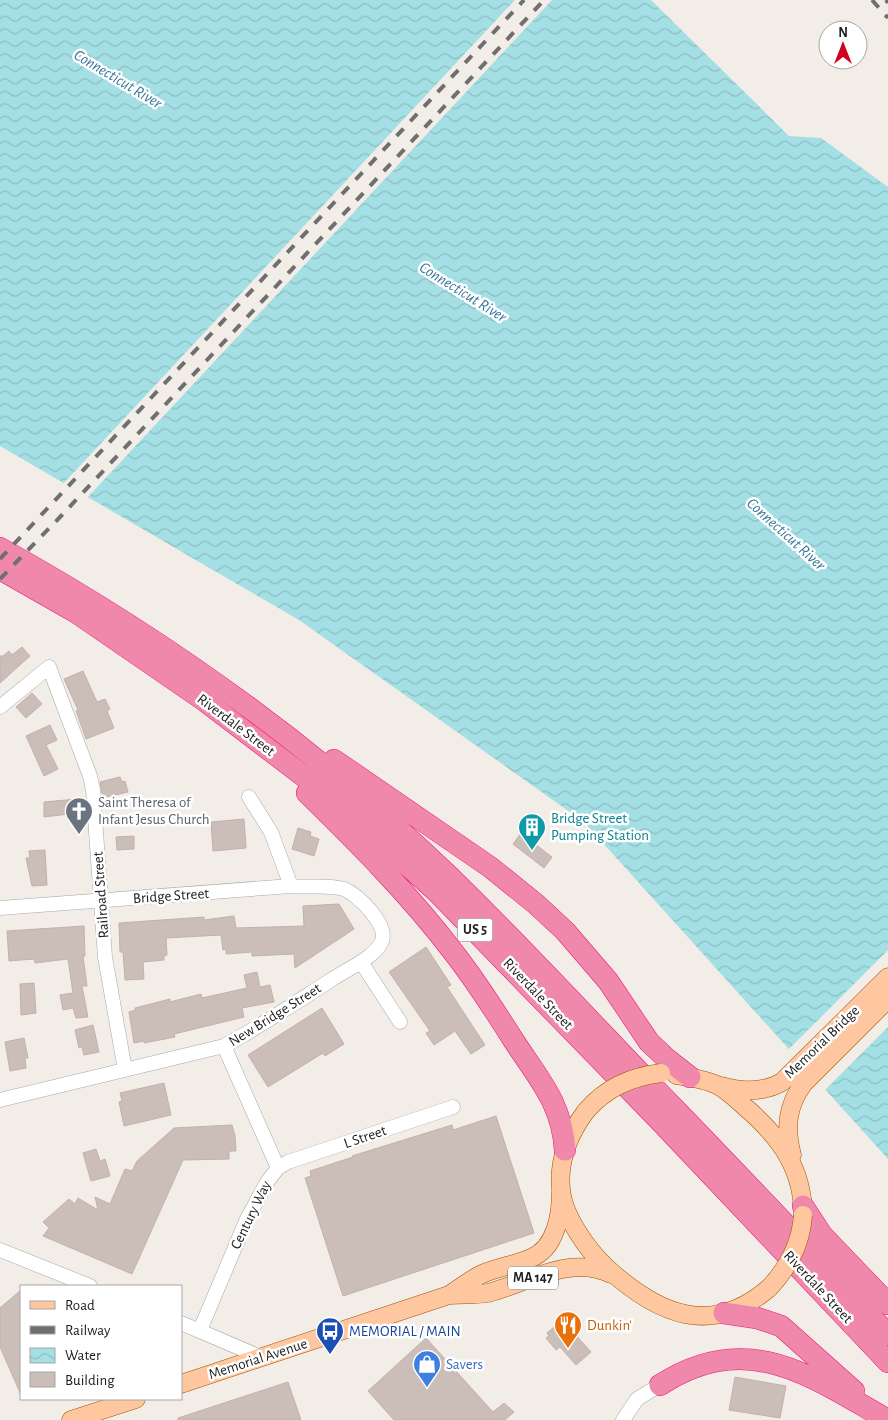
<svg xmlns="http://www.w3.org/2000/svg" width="888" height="1420" viewBox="0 0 888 1420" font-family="'Alegreya Sans',sans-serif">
  <defs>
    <pattern id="water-waves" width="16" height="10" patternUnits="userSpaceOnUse" patternTransform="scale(1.25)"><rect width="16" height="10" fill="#a3dfe4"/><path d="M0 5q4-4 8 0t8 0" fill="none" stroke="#8cbfc3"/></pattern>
  </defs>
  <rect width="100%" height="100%" fill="#f2ede7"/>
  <path fill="url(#water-waves)" d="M0,0h651l138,136 32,2 67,49v972l-304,-337 -285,-202 -299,-174z"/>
  <path fill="#f2ede7" d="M515,0h37l-466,499 -24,-14z
    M888,950v77l-64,64 -37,-40z"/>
  <path fill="#cbbeb9" stroke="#c6b0a7" d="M22,647l8,9 -30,27v-27h3l6,-5 3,4z
    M83,671l14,31 8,-3 5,10 -3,2 7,17 -28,11 -10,-28 2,-1 -14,-31z
    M32,693l10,11 -16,14 -10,-11z
    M50,725l7,15 -11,5 12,24 -14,7 -18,-40z
    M120,777l2,5 3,-1 3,11 -25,6 -3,-16z
    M77,799v14l-33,4v-15z
    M244,819l2,29 -33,3 -2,-29z
    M298,828l13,4 -1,4 9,3 -5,17 -22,-7z
    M521,833l31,24 -8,11 -31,-24z
    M134,836v13l-17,1 -1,-13z
    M45,850l2,35 -15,1 -6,-28h4l-1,-7z
    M339,904l15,25 -59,39 -1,-14 -42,2v-4l-26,2v-5l-3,1 -2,-15 -55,3 1,17 -3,1v4l-21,2 1,17 -19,1 -2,-28h-3l-1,-29 85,-6v3l30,-4 2,12 68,-2 -1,-20z
    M84,926l1,30h-2l4,30h-5l6,31 -12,1 -3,-10 -10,2 -3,-15 13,-2 -5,-34 -33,4 -1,-4 -25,2 -2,-30z
    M426,947l25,38 -4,2 38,58 -14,9 -16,-23 -21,14 -8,-12 4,-2 -41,-59z
    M257,972l3,15 10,-2 4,17 -32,6 2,9 -70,17 1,3 -31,6v-2l-10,2 -5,-31 6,-2v-2l35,-9v3l31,-8 1,4 45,-10 -3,-13z
    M34,983l2,30 -15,2 -1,-31z
    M322,1008l22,36 -19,12 -2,-3 -55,34 -20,-32z
    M93,1025l6,27 -15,3 -2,-8 -3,1 -4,-18z
    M24,1038l4,20h-3l1,10 -16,3 -5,-29z
    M164,1083l7,32 -47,11 -5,-24 3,-1 -2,-8z
    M496,1116l38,117 -191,63 -38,-118 6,-2 -1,-5 43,-14 -1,-1 100,-31 1,5z
    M232,1125l3,11 1,15h-7v8l-46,1 -51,114 -89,-38 6,-8 -6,-6 26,-23 6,5 3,-6 20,12 -3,-13 15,7 15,-35 7,2 5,-10 37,-33z
    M96,1149l4,12 5,-2 5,17 -19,5 -8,-28z
    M21,1290v105l-21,-48v-39z
    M562,1320l29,32 -15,13 -16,-18 -4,3 -10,-12 3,-2 -2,-3z
    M426,1338l67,74 11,-9 10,9 -9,8h-111l-26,-29z
    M735,1377l51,9 -6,32 -51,-8z
    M288,1382l13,38h-123v-2z"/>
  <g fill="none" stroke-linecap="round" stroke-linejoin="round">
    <g stroke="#a8a8a8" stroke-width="15">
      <path id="minor" d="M0,707l49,-40 41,109 3,14 12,167 20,113
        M249,797l22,35 20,54
        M0,908l291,-22c16,2 37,-2 53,3 14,6 44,35 38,52 -7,17 -37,29 -51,39 -36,23 -70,46 -107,66l-224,54
        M361,962l39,60
        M278,1168l10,-6 165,-55
        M0,1250l90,36
        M181,1323l82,35
        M200,1330l47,-111 20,-37 11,-14 -54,-122
        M623,1420l14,-21 23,-14"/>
    </g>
    <g stroke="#9e5200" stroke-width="19">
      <path id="major" d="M676,1075c13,2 29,4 41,10 10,5 20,15 28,22 34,29 58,61 58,108
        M721,1086c21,6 42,7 61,-4l106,-105
        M586,1111c-17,23 -28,49 -25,78 2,27 27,62 47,80 50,45 103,69 161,19
        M792,1155c-7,-27 -5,-50 12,-72l84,-84
        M450,1295c12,-1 26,0 38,-2 39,-10 83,-39 123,-19
        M181,1384l268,-89c11,-7 22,-16 33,-21 16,-7 33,-9 49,-16 25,-10 30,-43 30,-67
        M71,1420l65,-21"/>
    </g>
    <g stroke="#ed1780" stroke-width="22">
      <path id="highway" d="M0,548c162,90 315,199 449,328 67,65 131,134 196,202 82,85 164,169 243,257
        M0,569l77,44 128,88 130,99 102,92 222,228 229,242
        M334,760l156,107 46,37 29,27 43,50 41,61 18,17 23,18
        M307,793c52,51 103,102 147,160 22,28 41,58 60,88 24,37 48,62 51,109
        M803,1206l19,29 66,69
        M724,1313l33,5 24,8 73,65
        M660,1385c85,-55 146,-12 221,31"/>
    </g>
    <use href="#minor" stroke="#fff" stroke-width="14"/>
    <use href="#major" stroke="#ffc79f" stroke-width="18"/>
    <use href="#highway" stroke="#f088ab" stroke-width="21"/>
    <path stroke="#6f6f6f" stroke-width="4" stroke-dasharray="10 10" stroke-linecap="butt" d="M872,0l16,18
      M886,0l2,3
      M0,559l524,-559
      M0,579l61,-63 483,-516"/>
    <g stroke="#9e5200" stroke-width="19" stroke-linecap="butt">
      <path id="major-bridge" d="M586,1111c20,-23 44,-34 75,-38
        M769,1288c19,-20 32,-45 34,-73"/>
    </g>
    <use href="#major-bridge" stroke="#ffc79f" stroke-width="18"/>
  </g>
  <defs>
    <g id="church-pin" transform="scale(1.4375)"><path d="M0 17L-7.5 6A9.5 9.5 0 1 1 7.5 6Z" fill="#6b7280" stroke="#fff"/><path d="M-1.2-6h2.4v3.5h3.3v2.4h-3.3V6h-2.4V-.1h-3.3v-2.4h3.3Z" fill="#fff"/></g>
    <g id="building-pin" transform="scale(1.4375)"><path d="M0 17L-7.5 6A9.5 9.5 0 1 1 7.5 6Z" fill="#0f9aa8" stroke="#fff"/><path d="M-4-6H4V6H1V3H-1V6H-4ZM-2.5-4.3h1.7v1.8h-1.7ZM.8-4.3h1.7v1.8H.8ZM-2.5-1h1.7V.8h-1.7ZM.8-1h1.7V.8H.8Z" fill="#fff"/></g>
    <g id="restaurant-pin" transform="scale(1.4375)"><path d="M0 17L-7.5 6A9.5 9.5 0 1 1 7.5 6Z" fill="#e8710a" stroke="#fff"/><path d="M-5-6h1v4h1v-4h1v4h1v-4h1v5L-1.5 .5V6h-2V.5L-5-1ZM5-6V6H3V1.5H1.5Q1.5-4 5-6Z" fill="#fff"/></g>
    <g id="bus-pin" transform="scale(1.4375)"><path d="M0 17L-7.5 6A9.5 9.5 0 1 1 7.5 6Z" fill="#1a4fb4" stroke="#fff"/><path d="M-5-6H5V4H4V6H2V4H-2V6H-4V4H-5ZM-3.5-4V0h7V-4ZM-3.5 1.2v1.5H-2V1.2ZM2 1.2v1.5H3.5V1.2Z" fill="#fff"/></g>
    <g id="shop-pin" transform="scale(1.4375)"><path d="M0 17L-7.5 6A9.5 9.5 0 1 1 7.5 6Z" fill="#3f7fe0" stroke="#fff"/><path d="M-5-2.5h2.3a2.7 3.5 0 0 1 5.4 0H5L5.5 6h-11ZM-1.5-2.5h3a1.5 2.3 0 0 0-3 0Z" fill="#fff"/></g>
  </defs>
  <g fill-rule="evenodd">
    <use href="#church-pin" x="79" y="811"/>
    <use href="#building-pin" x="532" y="827"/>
    <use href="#restaurant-pin" x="568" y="1325"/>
    <use href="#bus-pin" x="330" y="1331"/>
    <use href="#shop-pin" x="427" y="1364"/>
  </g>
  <g text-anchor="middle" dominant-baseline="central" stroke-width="5" stroke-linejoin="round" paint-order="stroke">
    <g fill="#fff" stroke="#646464" stroke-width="1">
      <rect x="457.5" y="918.5" width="35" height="23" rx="4"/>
      <rect x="508" y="1266.5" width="50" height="23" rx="4"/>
    </g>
    <g font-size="14" font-weight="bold" fill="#212121">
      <text x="475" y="930">US 5</text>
      <text x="533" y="1278">MA 147</text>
    </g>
    <g font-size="15" fill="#212121" stroke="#fff">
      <text transform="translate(236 725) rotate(37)">Riverdale Street</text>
      <text transform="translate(101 895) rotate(-94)">Railroad Street</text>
      <text transform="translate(171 896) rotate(-4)">Bridge Street</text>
      <text transform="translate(538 994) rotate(46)">Riverdale Street</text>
      <text transform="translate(275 1015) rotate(-32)">New Bridge Street</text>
      <text transform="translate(822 1042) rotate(-44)">Memorial Bridge</text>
      <text transform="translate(365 1137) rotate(-19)">L Street</text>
      <text transform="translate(251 1215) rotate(-64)">Century Way</text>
      <text transform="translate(818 1287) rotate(47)">Riverdale Street</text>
      <text transform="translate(258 1359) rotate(-18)">Memorial Avenue</text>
    </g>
    <g font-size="15" fill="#5b616d" stroke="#fff" text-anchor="start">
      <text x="98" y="802">Saint Theresa of<tspan x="98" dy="17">Infant Jesus Church</tspan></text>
    </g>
    <g font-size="15" fill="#0d838f" stroke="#fff" text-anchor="start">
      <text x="551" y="818">Bridge Street<tspan x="551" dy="17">Pumping Station</tspan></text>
    </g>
    <g font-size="15" fill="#c56008" stroke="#fff" text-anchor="start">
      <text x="587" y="1325">Dunkin'</text>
    </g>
    <g font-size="15" fill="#164399" stroke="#fff" text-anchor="start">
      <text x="349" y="1331">MEMORIAL / MAIN</text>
    </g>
    <g font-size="15" fill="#366cbe" stroke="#fff" text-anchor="start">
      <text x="446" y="1364">Savers</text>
    </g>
    <g font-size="16" font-style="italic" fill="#38779a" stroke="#fff">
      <text transform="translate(118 79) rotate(31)">Connecticut River</text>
      <text transform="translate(463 292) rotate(32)">Connecticut River</text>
      <text transform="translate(786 534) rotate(42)">Connecticut River</text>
    </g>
  </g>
  <rect x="20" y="1285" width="162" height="115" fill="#ffffff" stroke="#a6a6a6"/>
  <rect x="30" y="1301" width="25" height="8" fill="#ffc79f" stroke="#a6a6a6"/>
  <text x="65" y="1310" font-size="15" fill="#212121">Road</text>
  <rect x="30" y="1326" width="25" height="8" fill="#6f6f6f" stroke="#a6a6a6"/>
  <text x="65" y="1335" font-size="15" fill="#212121">Railway</text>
  <rect x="30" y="1348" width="25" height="15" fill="url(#water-waves)" stroke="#a6a6a6"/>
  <text x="65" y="1360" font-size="15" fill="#212121">Water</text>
  <rect x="30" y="1372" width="25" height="15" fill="#cbbeb9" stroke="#a6a6a6"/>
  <text x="65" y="1385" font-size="15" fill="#212121">Building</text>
  <g transform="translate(843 45)"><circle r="24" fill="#ffffff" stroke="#a6a6a6"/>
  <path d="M0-4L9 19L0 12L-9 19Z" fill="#d2001f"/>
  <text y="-8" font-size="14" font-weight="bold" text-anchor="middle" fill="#212121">N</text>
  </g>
</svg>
